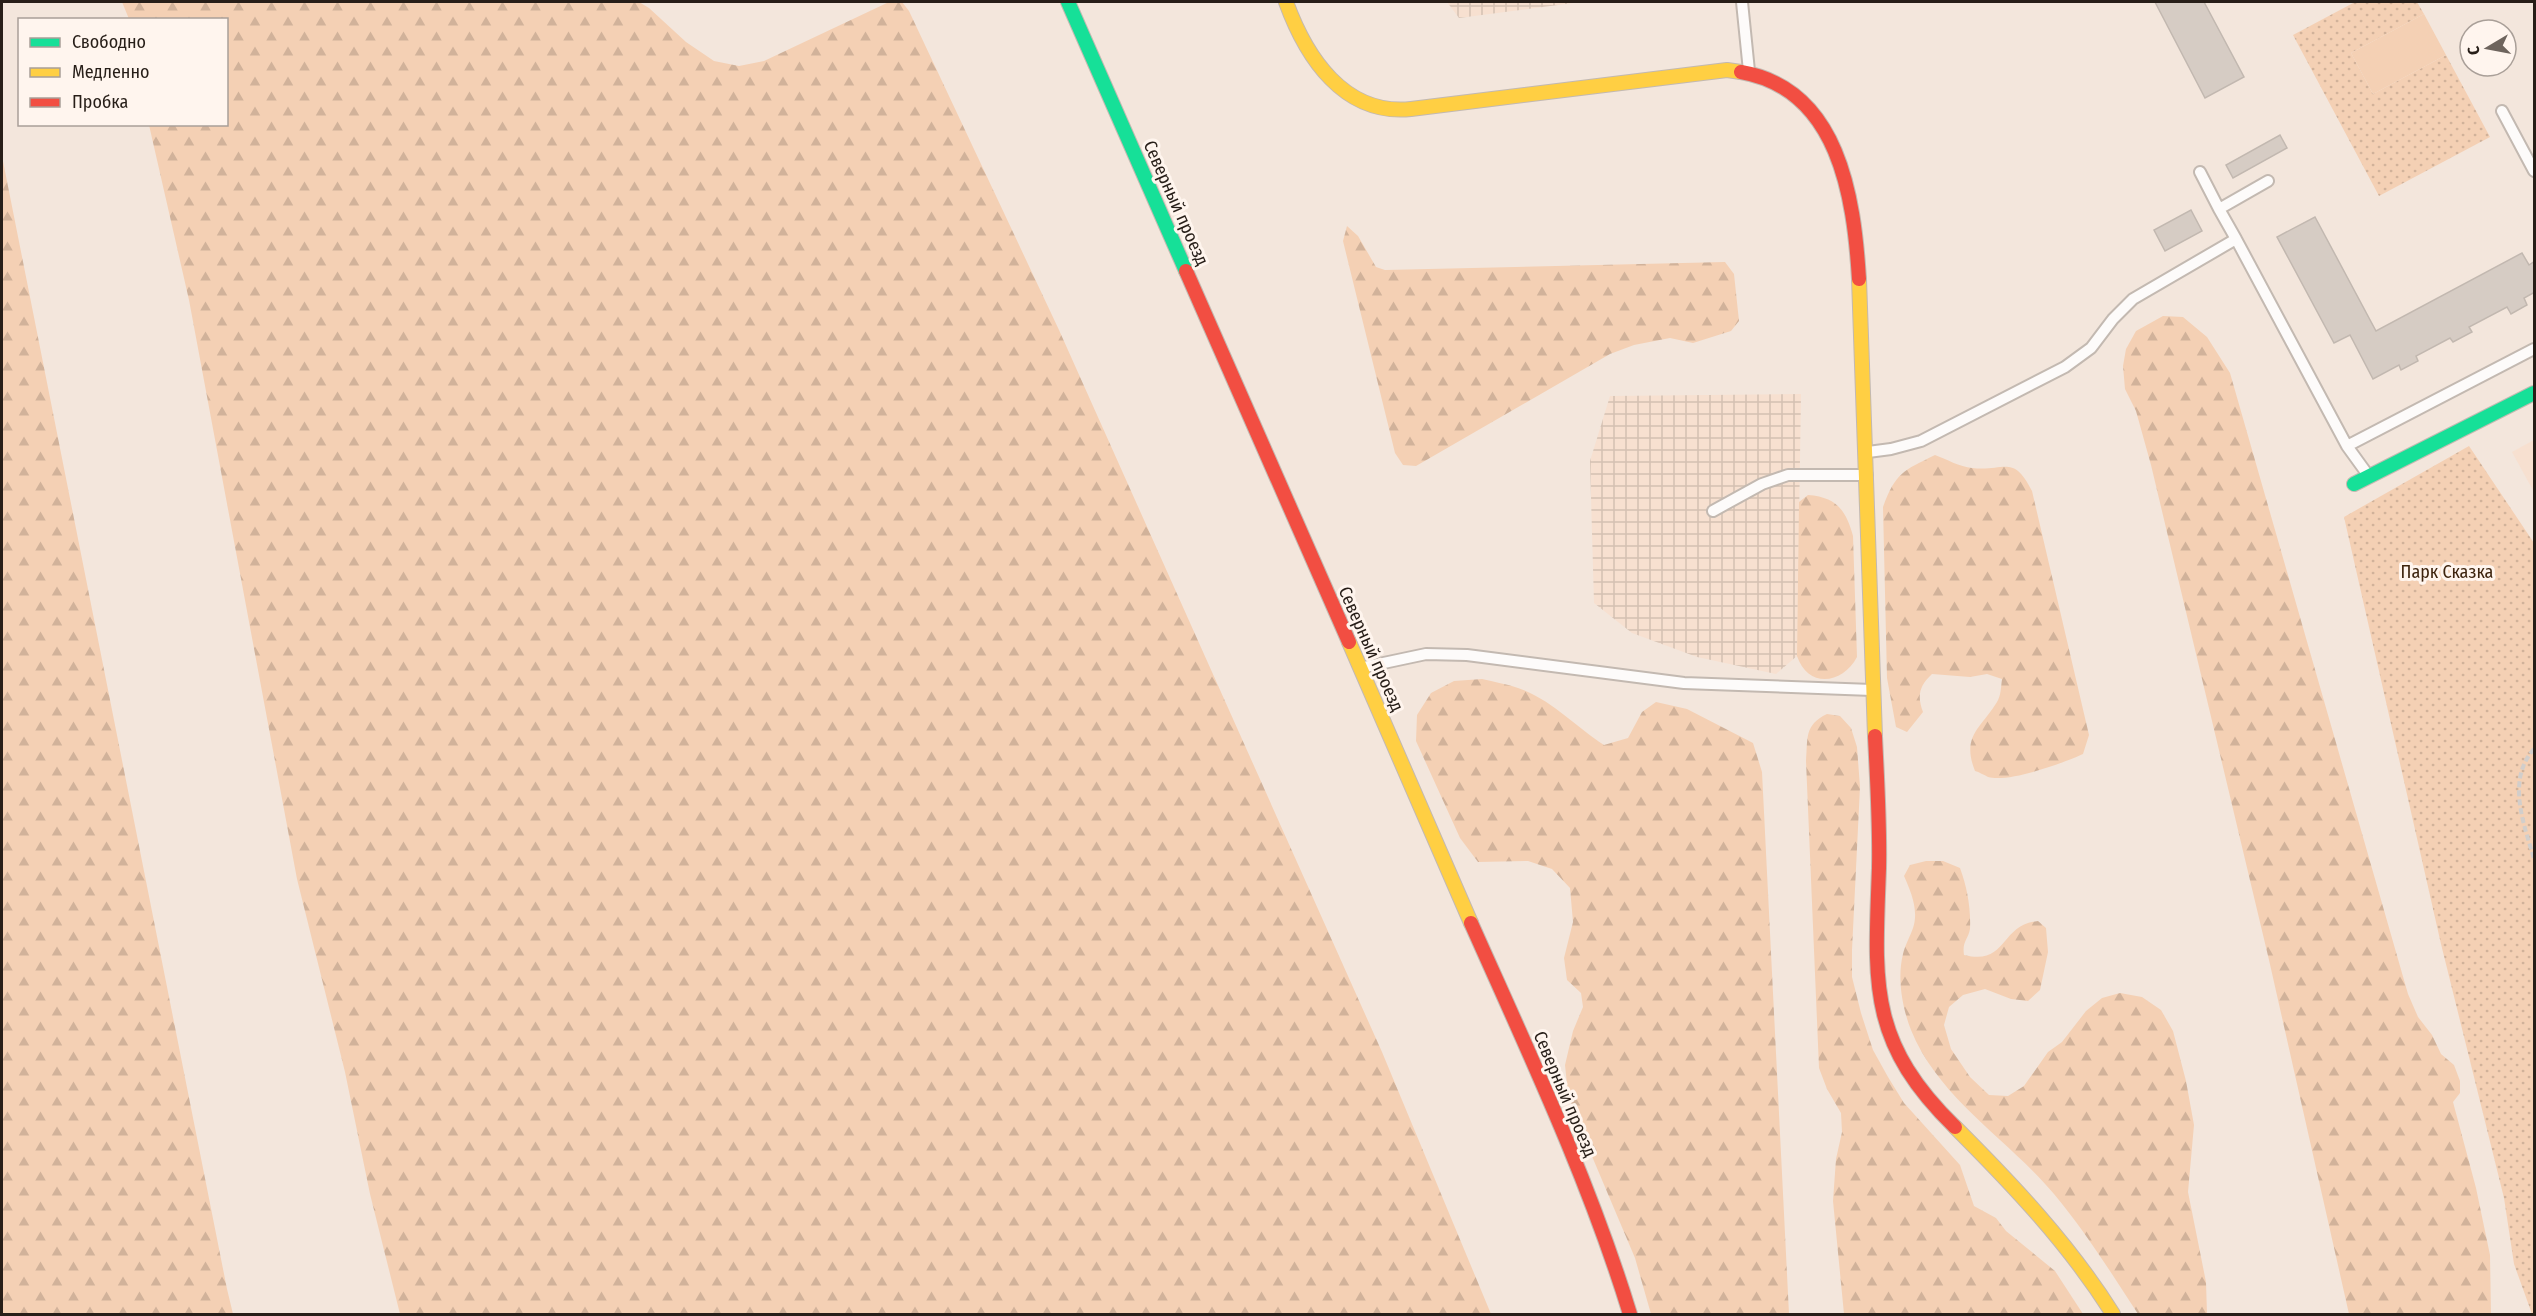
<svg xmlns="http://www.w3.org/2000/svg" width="2536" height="1316" viewBox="0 0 2536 1316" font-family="'Fira Sans Condensed',sans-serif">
  <defs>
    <pattern id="industrial-grid" width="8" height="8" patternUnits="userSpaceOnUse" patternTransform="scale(1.5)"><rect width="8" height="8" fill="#f7e0d0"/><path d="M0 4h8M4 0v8" fill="none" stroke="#d4c0b2"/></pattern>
    <pattern id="grass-dots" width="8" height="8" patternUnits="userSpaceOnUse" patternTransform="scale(1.5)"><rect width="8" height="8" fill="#f4d0b4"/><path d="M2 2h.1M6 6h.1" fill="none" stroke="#d1b29a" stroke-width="1.8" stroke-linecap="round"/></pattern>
    <pattern id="forest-firs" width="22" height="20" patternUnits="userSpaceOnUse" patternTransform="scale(1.5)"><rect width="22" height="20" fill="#f4d0b4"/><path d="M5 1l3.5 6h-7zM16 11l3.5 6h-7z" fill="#d1b29a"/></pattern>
  </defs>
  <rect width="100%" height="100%" fill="#f3e6dc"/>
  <path fill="url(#industrial-grid)" d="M1447,2h134l-122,16z
    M1801,394l-4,262 -21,18 -79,-17 -65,-24 -38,-30 -4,-142 20,-65z"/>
  <path fill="#f7e0d0" d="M2534,440v52l-22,-40z"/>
  <path fill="url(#grass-dots)" d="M2355,2h62l7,12 -73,39 22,41 73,-39 44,82 -111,59 -86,-161z
    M2469,446l65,97v771h-2l-18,-50 -10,-66 -63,-254 -97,-427z"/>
  <path fill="url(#forest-firs)" d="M122,2h517l10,6 37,34 28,19 25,5 25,-5 125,-59h13l7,9 150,319 323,722 109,262h-1091l-30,-120 -25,-122 -48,-193 -108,-579 -40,-175 77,-1v-104l-97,-1z
    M2,156l225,1133 6,25h-231z
    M1347,226l11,10 18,31 9,3 340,-8 9,12 5,47 -8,10 -38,12 -23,-5 -36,7 -24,9 -194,112 -13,-1 -8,-12 -52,-212z
    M2163,316l20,1 24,20 23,36 178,621 10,23 14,18 9,19 13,11 6,16v12l-7,9 23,86 14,67 1,59h-142l-80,-354 -118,-495 -15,-54 -11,-22 -2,-23 3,-17 10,-18z
    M1935,455c11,4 25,12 37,13 32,4 41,-15 60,23l57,244 -6,19c-20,9 -74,29 -95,23 -4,-2 -9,-5 -13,-6 -14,-35 6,-43 22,-69 4,-6 4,-16 5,-23l-15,-5 -17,3 -38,-3c-13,12 -15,22 -9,38l-16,20 -11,-5 -9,-49 -4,-171c13,-35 20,-36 52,-52z
    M1808,495c28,2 38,15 45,41l4,121c-14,27 -49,32 -60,-1l2,-154z
    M1482,679c12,3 25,5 36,9 33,11 58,39 86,57l24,-7 14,-26 14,-10 31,7 66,34 9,29 27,542h-138l-16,-56 -52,-123 -15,-41 -3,-29 8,-34 10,-24 -2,-14 -14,-13 -3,-22 9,-36 -3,-34 -18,-19 -24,-8 -50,1 -18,-24 -44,-97 1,-26 14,-22 23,-12z
    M1827,714l13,2 11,12 6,19 3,40 -8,163v27l9,36 12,37 15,27 16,26 56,62 14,41 22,12 10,13 49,40 28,43h-239l-11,-113 3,-42 6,-27 -1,-19 -14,-24 -8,-21 -13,-307c2,-23 -2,-36 21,-47z
    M1926,861h17l17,7c7,19 11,40 10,61 -2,11 -8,12 -6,26 44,11 35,-30 74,-34l8,7 2,24 -8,38 -12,11 -17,-2 -26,-10 -22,6 -14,12 -5,18 7,24 19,28 19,18 19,1 16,-10 24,-34 14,-10 24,-31 16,-13 18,-5 22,4 19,13 12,21 13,50 8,44 -6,67 18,90 1,32h-69c-26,-40 -53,-83 -84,-120 -46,-55 -115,-95 -143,-164 -9,-23 -14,-52 -8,-76 2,-9 7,-17 10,-26 6,-18 -2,-36 -9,-52l6,-11z"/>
  <path fill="#f4d0b4" d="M2424,14l22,41 -73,39 -22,-41z"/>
  <path fill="#d6ccc4" stroke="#c2b8b0" stroke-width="1.5" d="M2155,2h49l40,75 -39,21z
    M2280,135l7,13 -54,30 -7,-13z
    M2191,210l11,21 -37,20 -11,-21z
    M2315,217l61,114 146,-78 7,12 6,-4v31l-11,6 3,7 -16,9 -4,-7 -38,20 3,5 -19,10 -3,-4 -34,18 2,5 -17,9 -2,-5 -26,14 -23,-44 -16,8 -57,-106z"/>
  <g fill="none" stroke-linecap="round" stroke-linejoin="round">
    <g stroke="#c3b9b1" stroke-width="14">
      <path id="lane" d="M1742,2l7,69
        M2502,111l32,60
        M2200,172l19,37
        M2236,239l111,207 187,-97
        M2347,446l21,29
        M1868,452l23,-3 30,-8 144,-74 26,-19 22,-29 20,-20 103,-60 -17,-30 49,-28
        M1713,511l49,-27 26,-9h79
        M1360,668l66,-14 41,1 217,28 188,7"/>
    </g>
    <g stroke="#c3b9b1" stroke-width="16">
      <path id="fast" d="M1068,2l118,269
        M2354,484l180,-91"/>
    </g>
    <g stroke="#c3b9b1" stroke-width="16">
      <path id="slow" d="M1286,2c20,55 58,114 125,107l316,-39 14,2
        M1859,279l16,457
        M1349,642l122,281
        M1955,1127c58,58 114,117 158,187"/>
    </g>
    <g stroke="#c3b9b1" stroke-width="16">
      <path id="jam" d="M1741,72c98,17 113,125 118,207
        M1186,271l163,371
        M1875,736c2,44 5,88 4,132 -4,114 -12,173 76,259
        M1471,923c57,128 118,257 159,391"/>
    </g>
    <path stroke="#d2cecb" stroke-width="4" stroke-dasharray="6 3" stroke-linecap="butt" d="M2534,749c-28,31 -10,75 0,110"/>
    <use href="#lane" stroke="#fdfbfa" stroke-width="10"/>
    <use href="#fast" stroke="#16e098" stroke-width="14"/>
    <use href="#slow" stroke="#ffcf43" stroke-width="14"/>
    <use href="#jam" stroke="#f24e42" stroke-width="14"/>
  </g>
  <g text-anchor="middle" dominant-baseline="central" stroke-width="6" stroke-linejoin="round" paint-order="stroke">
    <g font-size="18" fill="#271e18" stroke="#fff5ee">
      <text transform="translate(1176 203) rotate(66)">Северный проезд</text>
      <text transform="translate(1371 649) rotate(66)">Северный проезд</text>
      <text transform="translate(1565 1094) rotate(67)">Северный проезд</text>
    </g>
    <g font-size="18" fill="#3e240e" stroke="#fff5ee">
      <text x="2447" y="572">Парк Сказка</text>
    </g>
  </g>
  <rect width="2536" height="1316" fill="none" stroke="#271e18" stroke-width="6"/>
  <rect x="18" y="18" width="210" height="108" fill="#fff5ee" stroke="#a99f98" stroke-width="1.5"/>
  <rect x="30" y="38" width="30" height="9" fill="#16e098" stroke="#a99f98" stroke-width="1.5"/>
  <text x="72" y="48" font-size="18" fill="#271e18">Свободно</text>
  <rect x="30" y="68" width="30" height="9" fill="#ffcf43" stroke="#a99f98" stroke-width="1.5"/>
  <text x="72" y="78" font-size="18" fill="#271e18">Медленно</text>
  <rect x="30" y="98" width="30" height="9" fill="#f24e42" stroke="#a99f98" stroke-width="1.5"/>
  <text x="72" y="108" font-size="18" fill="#271e18">Пробка</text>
  <g transform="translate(2488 48) rotate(260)"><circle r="28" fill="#fff5ee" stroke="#a99f98" stroke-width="1.5"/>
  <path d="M0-4.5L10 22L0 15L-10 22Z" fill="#6e645d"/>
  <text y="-9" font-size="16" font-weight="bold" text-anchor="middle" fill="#271e18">С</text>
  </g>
</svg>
